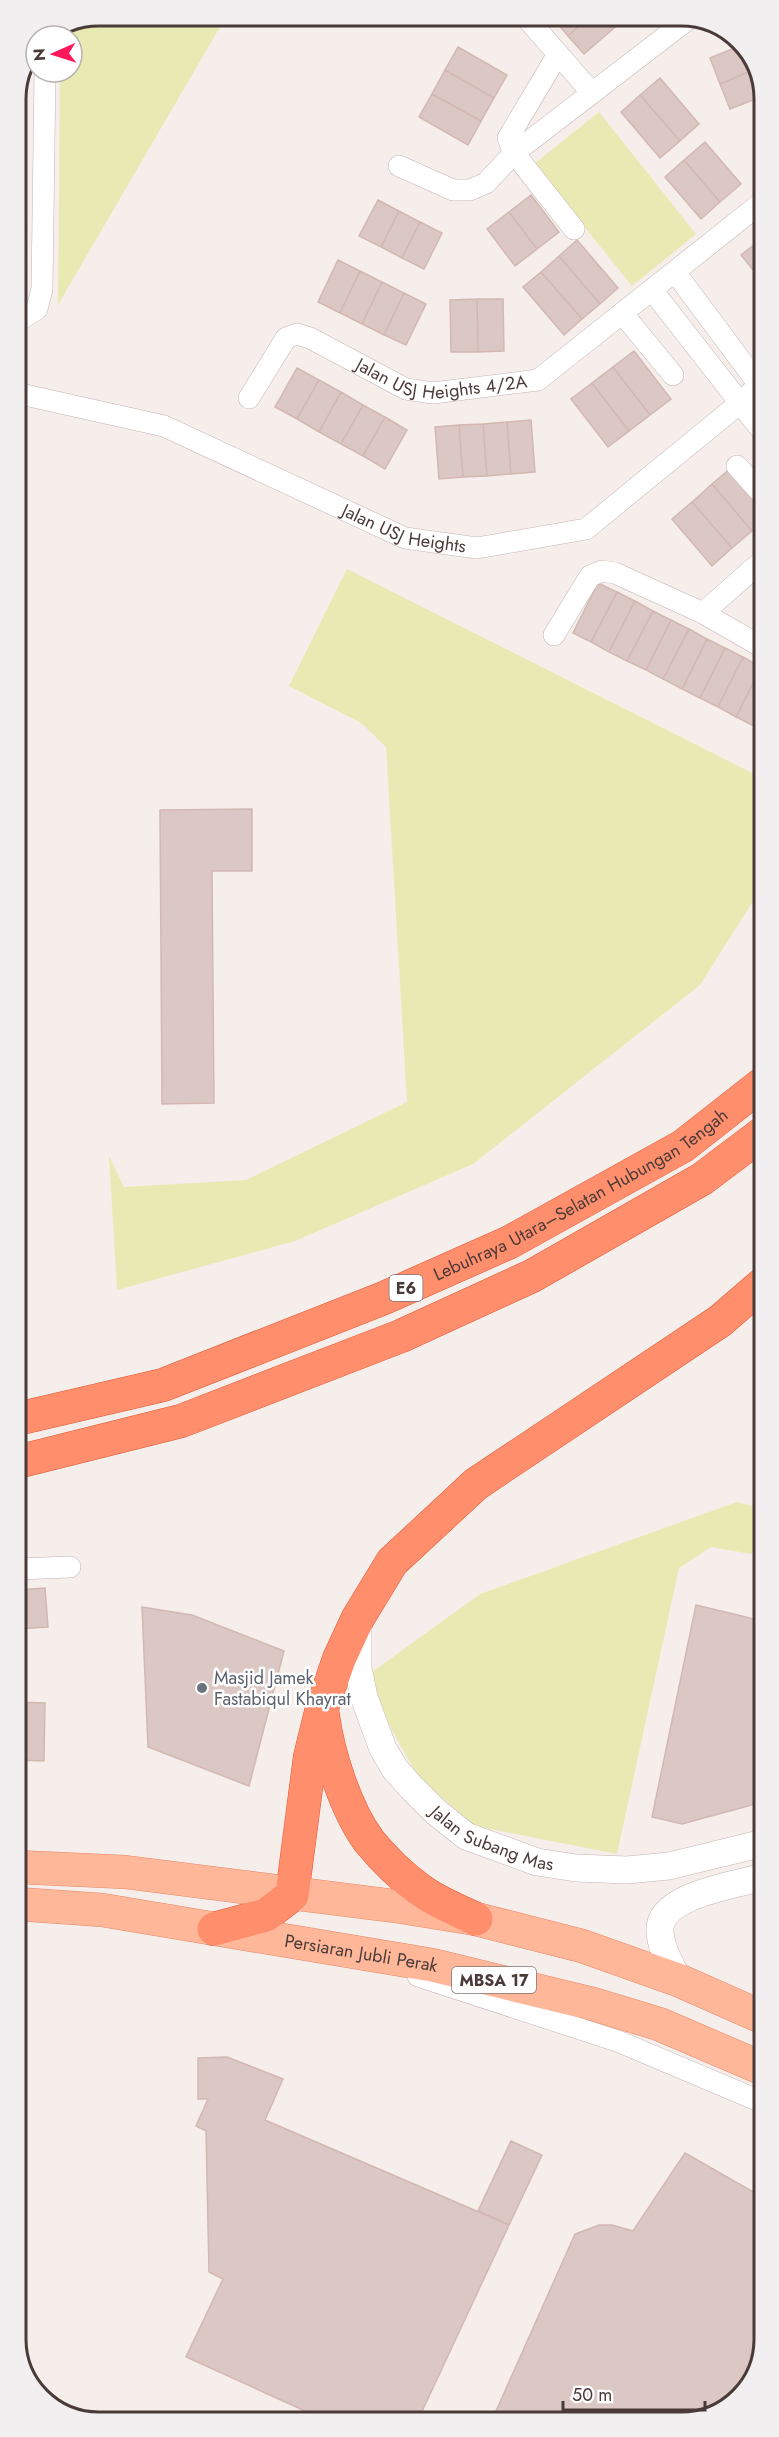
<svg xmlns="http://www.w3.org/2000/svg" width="779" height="2437" viewBox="0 0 779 2437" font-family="Jost,sans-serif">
  <rect width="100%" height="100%" fill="#f6eeeb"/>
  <path fill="#e9eab3" d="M98,15h129l-169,290 2,-233h12v-36h-11v-6z
    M599,112l97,122 -64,52 -98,-122z
    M347,569l415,209v109l-62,98 -227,179 -178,77 -178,49 -8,-134 15,31 122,-7 161,-78 -21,-355 -25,-24 -72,-37z
    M737,1502l26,7v47l-52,-9 -32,21 -62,286 -142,-28 -57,-49 -36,-65 -10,-40 108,-78z"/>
  <path fill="#dbc7c3" stroke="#d3b8b2" stroke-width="1.5" d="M554,15h37l-23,21 -16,-19z
    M591,15h38l-45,39 -16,-18z
    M742,45l14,24 -36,15 -10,-26z
    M458,47l49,28 -13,23 -49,-28z
    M756,69l5,8v20l-31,12 -10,-25z
    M445,70l49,28 -13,23 -49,-27z
    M660,78l39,46 -19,17 -40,-46z
    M432,94l49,27 -13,24 -49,-28z
    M640,95l40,46 -20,17 -39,-46z
    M705,142l36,42 -21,18 -36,-42z
    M684,160l36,42 -19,17 -36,-42z
    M531,195l28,37 -22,17 -28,-37z
    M378,200l21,11 -18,36 -22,-11z
    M399,211l21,11 -18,36 -21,-11z
    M509,212l28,37 -22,17 -28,-37z
    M420,222l22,11 -18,36 -22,-11z
    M577,240l41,48 -18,16 -41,-48z
    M759,241l2,2v37l-20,-25z
    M559,256l41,48 -18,15 -41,-47z
    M338,260l22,11 -20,42 -22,-11z
    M360,271l22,11 -20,42 -22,-11z
    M541,272l41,47 -18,16 -41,-48z
    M382,282l22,11 -20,42 -22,-11z
    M404,293l22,11 -20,41 -22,-10z
    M477,299h26l1,52 -26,1z
    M477,299l1,53h-27l-1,-52z
    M634,351l37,48 -21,16 -37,-48z
    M613,367l37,48 -21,16 -37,-48z
    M297,368l22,12 -22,39 -22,-12z
    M319,380l22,12 -22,40 -22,-13z
    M592,383l37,48 -21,16 -37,-48z
    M341,392l22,13 -22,39 -22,-12z
    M363,405l22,12 -22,39 -22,-12z
    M385,417l22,13 -22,39 -22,-13z
    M531,420l4,52 -24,2 -4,-52z
    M507,422l4,52 -24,2 -4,-52z
    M483,424l4,52 -24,1 -4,-52z
    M459,425l4,52 -24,2 -4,-52z
    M732,467l30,34v21l-10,9 -40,-47z
    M712,484l40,47 -20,17 -40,-46z
    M692,502l40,46 -20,18 -40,-47z
    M598,583l19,9 -26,50 -18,-9z
    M617,592l18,9 -26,51 -18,-10z
    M635,601l18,10 -26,50 -18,-9z
    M653,611l18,9 -25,50 -19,-9z
    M671,620l18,9 -26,50 -17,-9z
    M689,629l18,10 -25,50 -19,-10z
    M707,639l18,9 -25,50 -18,-9z
    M725,648l18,9 -25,50 -18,-9z
    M743,657l18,10 -25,50 -18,-10z
    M761,667l1,43 -8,16 -18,-9z
    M252,809v62h-40l2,232 -52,1 -2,-294z
    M45,1588l3,39 -31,2v-39z
    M696,1605l67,16v181l-81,22 -30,-7z
    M142,1607l50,8 92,36 -35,135 -101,-39z
    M17,1702l28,1 -1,58 -27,-1z
    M227,2057l56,22 -18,41 244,105 -91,195 -91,1 -141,-64 37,-78 -14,-7 -3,-141 -10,-5 12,-27h-10v-41z
    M511,2141l31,14 -33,70 -31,-14z
    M685,2153l79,45v141l-17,51 -45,29 -210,1 83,-186 24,-9h13l21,6z
    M18,2248l7,123 -7,-11z"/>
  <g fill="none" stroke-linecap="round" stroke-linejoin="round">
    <g stroke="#c5b4b0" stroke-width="22">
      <g id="minor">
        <path d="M524,15l68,78"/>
        <path d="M558,54l-50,84 6,15 60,76"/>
        <path d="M399,166l54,24h17l16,-7 28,-30 177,-136"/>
        <path d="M675,272l87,117"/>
        <path d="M652,290l110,141"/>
        <path d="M622,313l51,62"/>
        <path d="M15,319h6l16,-10 5,-20 3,-217"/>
        <path id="s1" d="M16,393l148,33 241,112 72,10 109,-19 154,-126 22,-21"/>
        <path id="s2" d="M249,398l37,-60 11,-4 13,4 96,51 27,4 105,-13 223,-177"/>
        <path d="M737,466l25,28"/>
        <path d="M703,613l59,-52"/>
        <path d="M554,635l36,-59 12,-5 13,2 88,40 59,34"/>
        <path d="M17,1569l53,-2"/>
        <path d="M418,1976l202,66 144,61"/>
      </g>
    </g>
    <g stroke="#c5b4b0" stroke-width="28">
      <g id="tertiary">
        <path id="s3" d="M358,1623v45l6,29 19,52 12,20 16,18 25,25 30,24 71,26 39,6 51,2 42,-4 94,-23"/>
        <path d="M678,1980c-7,-15 -17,-31 -18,-48 -3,-37 76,-47 103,-55"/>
      </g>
    </g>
    <g stroke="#e78967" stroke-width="34">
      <g id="primary">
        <path d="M17,1867l108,5 277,35 74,12 106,27 96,34 86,38"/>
        <path id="s4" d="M17,1904l85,6 330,55 161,39 66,20 105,45"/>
      </g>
    </g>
    <g stroke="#e25a38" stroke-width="34">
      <g id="motorway">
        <path id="s5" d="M17,1419l146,-34 221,-87 126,-56 173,-96 79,-62"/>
        <path d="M17,1462l164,-41 220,-85 131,-60 170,-97 61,-46"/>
        <path d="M323,1716c5,38 23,94 46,125 14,17 32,35 50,48 17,13 38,21 57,30"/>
        <path d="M214,1929l52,-14 26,-20 18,-138 12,-49 17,-49 19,-41 34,-56 84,-78 244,-163 43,-37"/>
      </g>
    </g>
    <use href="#minor" stroke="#fff" stroke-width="21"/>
    <use href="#tertiary" stroke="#fff" stroke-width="27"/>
    <use href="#primary" stroke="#ffb79a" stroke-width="33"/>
    <use href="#motorway" stroke="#ff8e6c" stroke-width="33"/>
  </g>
  <circle fill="#6b7280" stroke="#fff" stroke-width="2" cx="202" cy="1688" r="6"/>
  <g text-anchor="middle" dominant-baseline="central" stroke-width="5" stroke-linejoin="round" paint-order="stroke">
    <g fill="#fff" stroke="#807674" stroke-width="1.5">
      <rect x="389.5" y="1275" width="33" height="26" rx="4.5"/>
      <rect x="452" y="1967" width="84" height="26" rx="4.5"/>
    </g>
    <g font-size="16" font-weight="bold" fill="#4a3b38">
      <text x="406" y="1288">E6</text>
      <text x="494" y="1980">MBSA 17</text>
    </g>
    <g font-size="18" fill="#4a3b38" stroke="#fff">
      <text stroke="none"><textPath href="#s2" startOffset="238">Jalan USJ Heights 4/2A</textPath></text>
      <text stroke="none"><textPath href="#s1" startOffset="414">Jalan USJ Heights</textPath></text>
      <text stroke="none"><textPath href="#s5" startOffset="610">Lebuhraya Utara–Selatan Hubungan Tengah</textPath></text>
      <text stroke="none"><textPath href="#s3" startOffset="276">Jalan Subang Mas</textPath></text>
      <text stroke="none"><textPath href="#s4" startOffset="348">Persiaran Jubli Perak</textPath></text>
    </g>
    <g font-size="18" fill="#5b616d" stroke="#fff" text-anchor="start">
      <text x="214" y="1678">Masjid Jamek<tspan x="214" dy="21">Fastabiqul Khayrat</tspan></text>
    </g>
  </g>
  <path d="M0 0H779V2437H0ZM99 26H681A73 73 0 0 1 754 99V2339A73 73 0 0 1 681 2412H99A73 73 0 0 1 26 2339V99A73 73 0 0 1 99 26Z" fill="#f1efef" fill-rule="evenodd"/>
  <path fill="none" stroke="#4a3b38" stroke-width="3" d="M99 26H681A73 73 0 0 1 754 99V2339A73 73 0 0 1 681 2412H99A73 73 0 0 1 26 2339V99A73 73 0 0 1 99 26Z"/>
  <g transform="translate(54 54) rotate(267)"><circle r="28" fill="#ffffff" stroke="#b7b1af" stroke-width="1.5"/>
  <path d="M0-4.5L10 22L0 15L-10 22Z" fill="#ff185a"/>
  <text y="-9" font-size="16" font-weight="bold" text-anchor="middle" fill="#4a3b38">N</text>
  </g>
  <path d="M563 2401v9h142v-9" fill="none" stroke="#4a3b38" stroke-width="3"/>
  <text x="572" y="2401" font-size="18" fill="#4a3b38" stroke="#ffffff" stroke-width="4.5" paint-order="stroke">50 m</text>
</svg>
